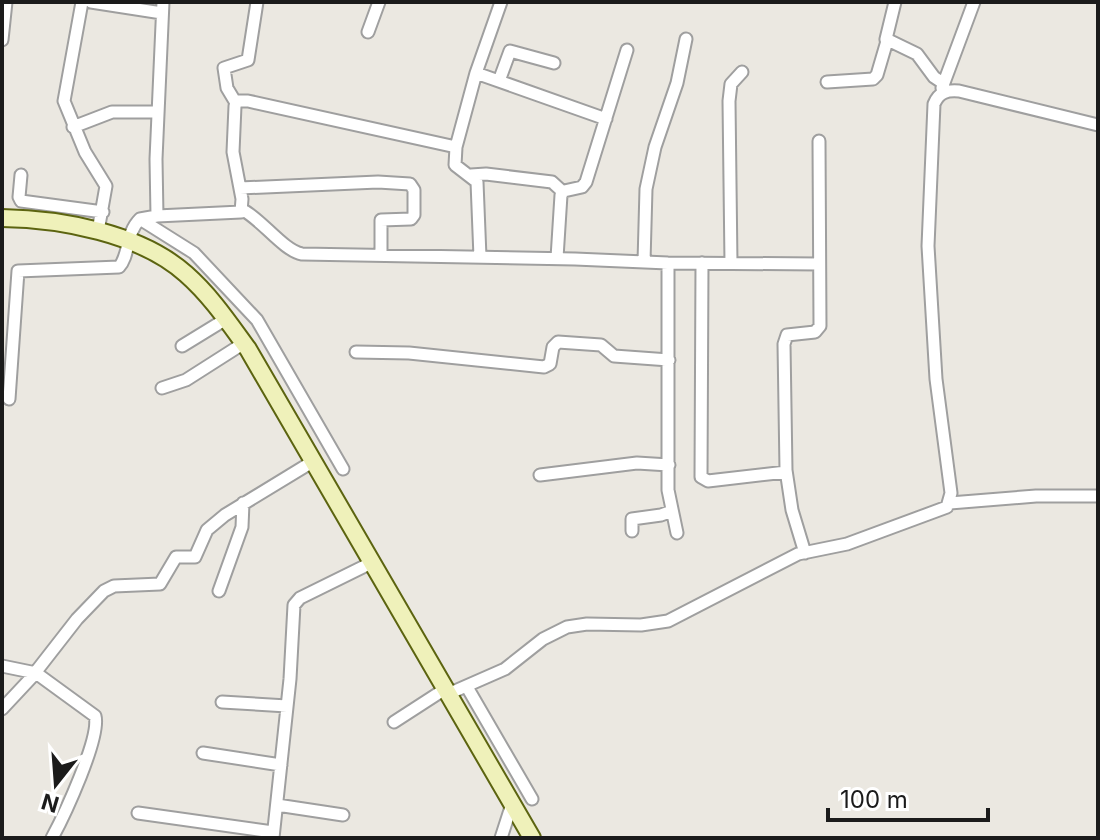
<svg xmlns="http://www.w3.org/2000/svg" width="1100" height="840" viewBox="0 0 1100 840" font-family="Inter,sans-serif">
  <rect width="100%" height="100%" fill="#ebe8e1"/>
  <g fill="none" stroke-linecap="round" stroke-linejoin="round">
    <g stroke="#9f9f9f" stroke-width="15">
      <path id="street" d="M82,2l-18,99 21,51 21,34 -8,45
        M91,2l71,11
        M895,2l-9,37 31,15 17,23 9,6
        M368,32l11,-30
        M2,40l4,-38
        M476,73l130,46
        M499,81l11,-30 44,12
        M827,82l46,-3 4,-4 10,-34
        M942,88l32,-86
        M236,103l-9,-15 -3,-20 24,-8 9,-58
        M73,127l39,-15h46
        M456,147l-1,18 22,17 3,75
        M21,175l-2,22 2,4 82,11
        M471,175l15,-1 66,8 11,10
        M240,188l138,-6 32,2 4,6v25l-3,4 -30,1v35
        M243,210c19,10 41,41 59,44l273,5 93,4 151,1
        M157,216l-1,-57 7,-157
        M140,219l54,34 63,67 86,149
        M557,258l4,-63 3,-4 18,-4 4,-5 41,-132
        M644,262l2,-73 9,-42 22,-64 9,-44
        M668,263v227l9,43
        M702,263l-1,214 7,4 78,-9
        M731,263l-2,-162 2,-17 11,-12
        M182,346l44,-27
        M356,352l53,1 135,14 6,-3 3,-17 5,-5 43,3 13,11 55,4
        M162,388l24,-8 58,-37
        M9,399l9,-128 101,-4c11,-12 6,-33 21,-48l17,-3 84,-4 1,-13 -9,-47 2,-46 2,-5h11l208,46 20,-74 25,-71
        M540,475l97,-12 32,2
        M950,503l86,-7h62
        M632,531v-12l29,-4 11,-4
        M805,553l-13,-43 -6,-40 -2,-126 3,-9 28,-3 5,-6 -1,-185
        M219,591l23,-64 1,-24
        M2,666l34,7 59,43c6,21 -31,100 -43,122
        M467,687l65,112
        M448,694l57,-25 38,-30 24,-12 20,-3 54,1 27,-4 130,-67 49,-10 100,-37 4,-14 -15,-114 -8,-133 6,-142c5,-12 13,-14 25,-13l139,34
        M222,702l65,4
        M2,709l29,-31 46,-59 27,-28 10,-5 46,-2 16,-27h19l12,-27 18,-15 87,-53
        M394,722l51,-33
        M203,753l78,12
        M277,805l66,10
        M138,813l135,19
        M273,838l17,-159 4,-74 6,-7 71,-35
        M501,838l11,-34"/>
    </g>
    <g stroke="#5c6410" stroke-width="20">
      <path id="secondary" d="M2,218c59,1 138,15 184,56 25,22 43,49 62,75l284,489"/>
    </g>
    <use href="#street" stroke="#fff" stroke-width="11"/>
    <use href="#secondary" stroke="#eff1ba" stroke-width="16"/>
  </g>
  <rect width="1100" height="840" fill="none" stroke="#1b1b1b" stroke-width="8"/>
  <g transform="translate(56 784) rotate(197)" stroke="#ffffff" stroke-width="6" paint-order="stroke">
  <path d="M0-6L14 30L0 20L-14 30Z" fill="#1b1b1b"/>
  <text y="-12" font-size="22" font-weight="bold" text-anchor="middle" fill="#1b1b1b">N</text>
  </g>
  <path d="M828 808v12h160v-12" fill="none" stroke="#1b1b1b" stroke-width="4"/>
  <text x="840" y="808" font-size="24" fill="#1b1b1b" stroke="#ffffff" stroke-width="6" paint-order="stroke">100 m</text>
</svg>
